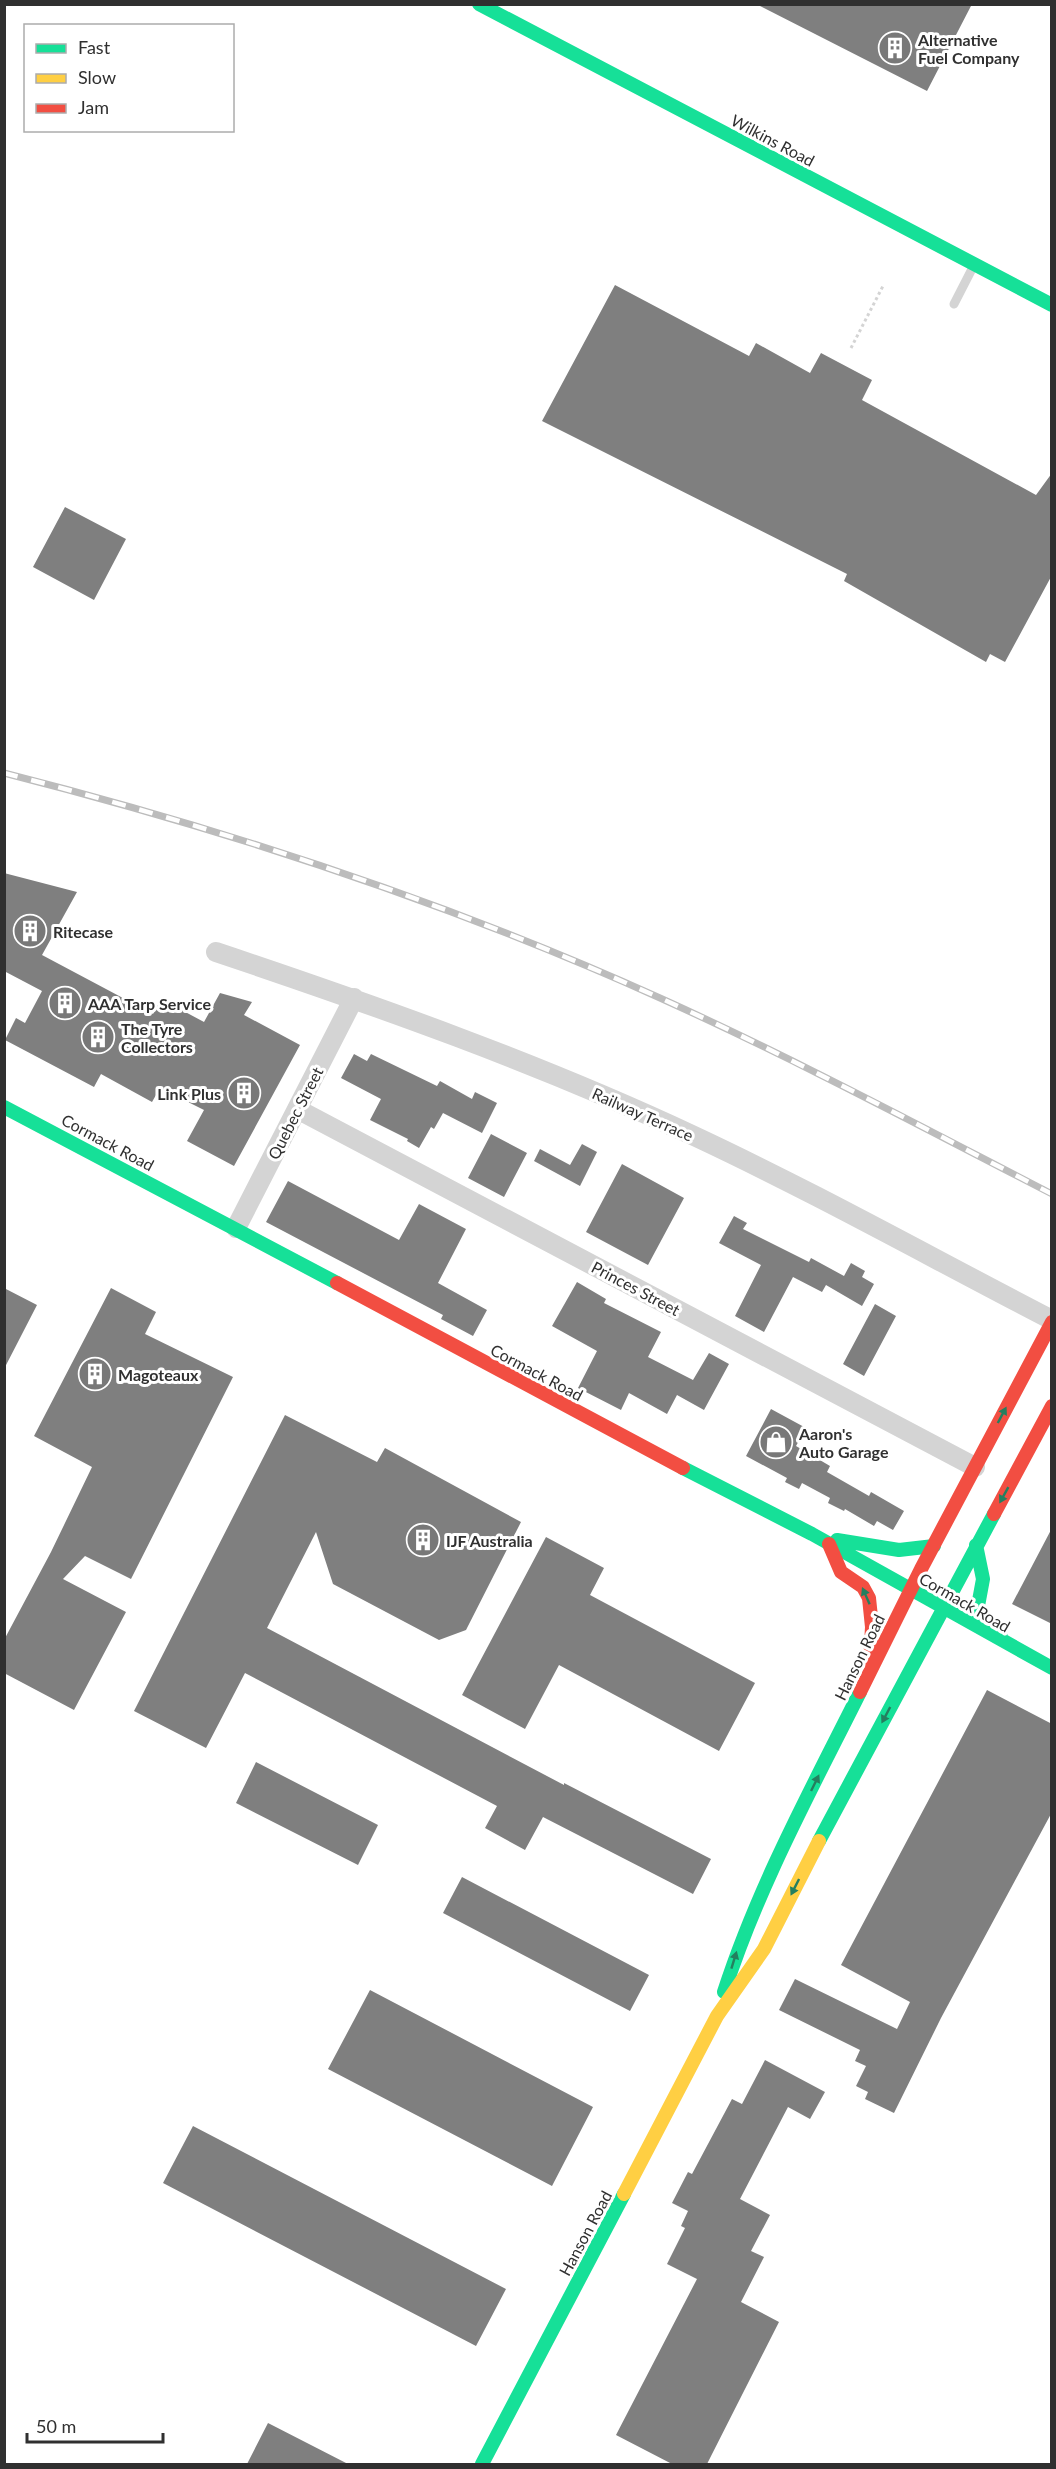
<svg xmlns="http://www.w3.org/2000/svg" width="1056" height="2469" viewBox="0 0 1056 2469" font-family="Lato,sans-serif">
  <rect width="100%" height="100%" fill="#fff"/>
  <path fill="#7f7f7f" d="M756,4h216l-45,87z
    M615,285l134,71 7,-13 54,30 11,-20 51,27 -10,20 174,95 16,-22v102l-47,87 -15,-8 -4,8 -142,-81 3,-7 -305,-153z
    M65,507l61,32 -32,61 -61,-33z
    M4,873l73,19 -35,63 111,59 8,-15 43,23 16,-29 32,9 -8,13 56,30 -66,121 -47,-25 17,-31 -44,-22 -8,14 -51,-28 -7,13 -89,-47 11,-22 9,5 17,-32 -38,-20z
    M354,1054l13,7 4,-7 66,32 3,-5 32,18 3,-7 22,11 -15,30 -39,-20 -9,16 -3,-2 -12,21 -12,-7 1,-2 -38,-19 11,-21 -40,-21z
    M491,1134l36,19 -23,44 -36,-19z
    M582,1144l15,8 -17,34 -46,-25 6,-12 30,16z
    M622,1164l62,34 -36,67 -62,-33z
    M288,1181l111,59 20,-36 47,25 -28,54 49,27 -14,26 -32,-17 2,-4 -177,-93z
    M734,1216l13,7 -4,6 66,33 2,-4 33,18 7,-13 14,8 -3,6 12,7 -12,22 -36,-21 -4,7 -29,-15 -29,55 -29,-16 26,-51 -42,-22z
    M577,1282l29,17 -2,4 57,29 -13,25 45,23 16,-27 20,11 -25,46 -27,-15 -10,19 -38,-21 -8,17 -43,-22 19,-37 -45,-25z
    M4,1288l33,17 -33,64z
    M111,1288l45,24 -11,22 88,43 -102,202 -46,-23 -22,23 63,33 -52,98 -70,-37v-33l47,-88 41,-85 -58,-31z
    M875,1304l21,12 -32,60 -21,-12z
    M771,1409l35,19 -10,18 34,20 -3,6 42,24 2,-4 33,19 -11,19 -16,-9 -3,5 -29,-17 -1,2 -16,-8 2,-5 -28,-15 -3,6 -14,-7 2,-4 -41,-22z
    M285,1415l92,47 8,-14 136,74 -55,108 -27,10 -106,-56 -17,-52 -49,96 297,157v-2l147,76 -18,35 -150,-77 -18,33 -40,-22 12,-22 -252,-133 -39,75 -72,-37z
    M1052,1528v96l-40,-20z
    M546,1537l58,31 -14,27 165,88 -36,68 -160,-86 -34,64 -63,-34z
    M987,1690l65,34v88l-111,206 -47,95 -29,-14 3,-7 -12,-6 10,-20 -11,-5 5,-11 -81,-40 16,-31 102,50 13,-27 -69,-37z
    M256,1762l122,63 -20,40 -122,-62z
    M462,1877l187,98 -19,36 -187,-98z
    M370,1990l223,117 -41,79 -224,-117z
    M765,2060l60,32 -15,27 -22,-12 -48,92 30,16 -19,36 13,6 -23,45 38,20 -72,142h-35l-56,-29 81,-156 -30,-15 18,-36 -4,-2 7,-15 -16,-8 16,-31 4,2 40,-75 10,5z
    M193,2126l313,163 -30,57 -313,-163z
    M268,2423l80,41h-101z"/>
  <g fill="none" stroke-linecap="round" stroke-linejoin="round">
    <path stroke="#d4d4d4" stroke-width="3" stroke-dasharray="3 3" stroke-linecap="butt" d="M851,348l32,-62"/>
    <path stroke="#d4d4d4" stroke-width="9" d="M954,304l19,-37"/>
    <path stroke="#d4d4d4" stroke-width="20" d="M216,952c161,54 322,111 476,183 122,57 240,123 360,185
      M297,1109l678,358
      M236,1228l118,-230"/>
    <path stroke="#16e098" stroke-width="14" d="M479,4l573,301
      M4,1107l333,176
      M683,1468l129,66 240,134
      M837,1540l62,10 35,-4
      M976,1545l7,34 -5,27 11,19 12,12
      M819,1841l175,-327
      M724,1992c34,-105 87,-202 136,-300
      M482,2464l142,-270"/>
    <path stroke="#ffcf43" stroke-width="14" d="M624,2194l93,-178 47,-67 55,-108"/>
    <path stroke="#f24e42" stroke-width="14" d="M337,1283l346,185
      M994,1514l58,-108
      M829,1544l12,28 22,15 6,11 3,29 -2,34
      M860,1692l61,-123 131,-247"/>
    <g stroke="#bcbcbc" stroke-width="7">
      <path id="rail" d="M4,773c224,57 446,130 656,225 133,60 262,129 392,196"/>
    </g>
    <use href="#rail" stroke="#fff" stroke-width="4.5" stroke-dasharray="14" stroke-linecap="butt"/>
  </g>
  <defs><path id="oneway-solid" d="M-6-.8H1V-3.2L6.5 0L1 3.2V.8H-6Z" transform="scale(1.5)"/></defs>
  <g fill="#247f5f">
    <use href="#oneway-solid" transform="translate(1002 1415) rotate(-62)"/>
    <use href="#oneway-solid" transform="translate(1004 1495) rotate(119)"/>
    <use href="#oneway-solid" transform="translate(866 1596) rotate(-114)"/>
    <use href="#oneway-solid" transform="translate(886 1715) rotate(118)"/>
    <use href="#oneway-solid" transform="translate(815 1783) rotate(-64)"/>
    <use href="#oneway-solid" transform="translate(795 1887) rotate(117)"/>
    <use href="#oneway-solid" transform="translate(734 1960) rotate(-73)"/>
  </g>
  <defs>
    <g id="building-disc" transform="scale(1.725)"><circle r="9.5" fill="#787878" stroke="#fff"/><path d="M-4-6H4V6H1V3H-1V6H-4ZM-2.5-4.3h1.7v1.8h-1.7ZM.8-4.3h1.7v1.8H.8ZM-2.5-1h1.7V.8h-1.7ZM.8-1h1.7V.8H.8Z" fill="#fff"/></g>
    <g id="shop-disc" transform="scale(1.725)"><circle r="9.5" fill="#787878" stroke="#fff"/><path d="M-5-2.5h2.3a2.7 3.5 0 0 1 5.4 0H5L5.5 6h-11ZM-1.5-2.5h3a1.5 2.3 0 0 0-3 0Z" fill="#fff"/></g>
  </defs>
  <g fill-rule="evenodd">
    <use href="#building-disc" x="895" y="48"/>
    <use href="#building-disc" x="30" y="931"/>
    <use href="#building-disc" x="65" y="1003"/>
    <use href="#building-disc" x="98" y="1037"/>
    <use href="#building-disc" x="244" y="1093"/>
    <use href="#building-disc" x="95" y="1374"/>
    <use href="#shop-disc" x="776" y="1442"/>
    <use href="#building-disc" x="423" y="1540"/>
  </g>
  <g text-anchor="middle" dominant-baseline="central" stroke-width="6" stroke-linejoin="round" paint-order="stroke">
    <g font-size="16" font-weight="bold" fill="#303030" stroke="#fff" text-anchor="start">
      <text x="918" y="39">Alternative<tspan x="918" dy="18">Fuel Company</tspan></text>
      <text x="53" y="931">Ritecase</text>
      <text x="88" y="1003">AAA Tarp Service</text>
      <text x="121" y="1028">The Tyre<tspan x="121" dy="18">Collectors</tspan></text>
      <text x="221" y="1093" text-anchor="end">Link Plus</text>
      <text x="118" y="1374">Magoteaux</text>
      <text x="799" y="1433">Aaron's<tspan x="799" dy="18">Auto Garage</tspan></text>
      <text x="446" y="1540">IJF Australia</text>
    </g>
    <g font-size="16" fill="#303030" stroke="#fff">
      <text transform="translate(773 140) rotate(28)">Wilkins Road</text>
      <text transform="translate(295 1113) rotate(-63)">Quebec Street</text>
      <text transform="translate(643 1114) rotate(24)">Railway Terrace</text>
      <text transform="translate(108 1142) rotate(28)">Cormack Road</text>
      <text transform="translate(636 1288) rotate(28)">Princes Street</text>
      <text transform="translate(537 1372) rotate(28)">Cormack Road</text>
      <text transform="translate(965 1602) rotate(30)">Cormack Road</text>
      <text transform="translate(859 1657) rotate(-64)">Hanson Road</text>
      <text transform="translate(585 2233) rotate(-62)">Hanson Road</text>
    </g>
  </g>
  <rect width="1056" height="2469" fill="none" stroke="#303030" stroke-width="12"/>
  <rect x="24" y="24" width="210" height="108" fill="#ffffff" stroke="#acacac" stroke-width="1.5"/>
  <rect x="36" y="44" width="30" height="9" fill="#16e098" stroke="#acacac" stroke-width="1.5"/>
  <text x="78" y="54" font-size="18" fill="#303030">Fast</text>
  <rect x="36" y="74" width="30" height="9" fill="#ffcf43" stroke="#acacac" stroke-width="1.5"/>
  <text x="78" y="84" font-size="18" fill="#303030">Slow</text>
  <rect x="36" y="104" width="30" height="9" fill="#f24e42" stroke="#acacac" stroke-width="1.5"/>
  <text x="78" y="114" font-size="18" fill="#303030">Jam</text>
  <path d="M27 2433v9h136v-9" fill="none" stroke="#303030" stroke-width="3"/>
  <text x="36" y="2433" font-size="18" fill="#303030" stroke="#ffffff" stroke-width="4.5" paint-order="stroke">50 m</text>
</svg>
